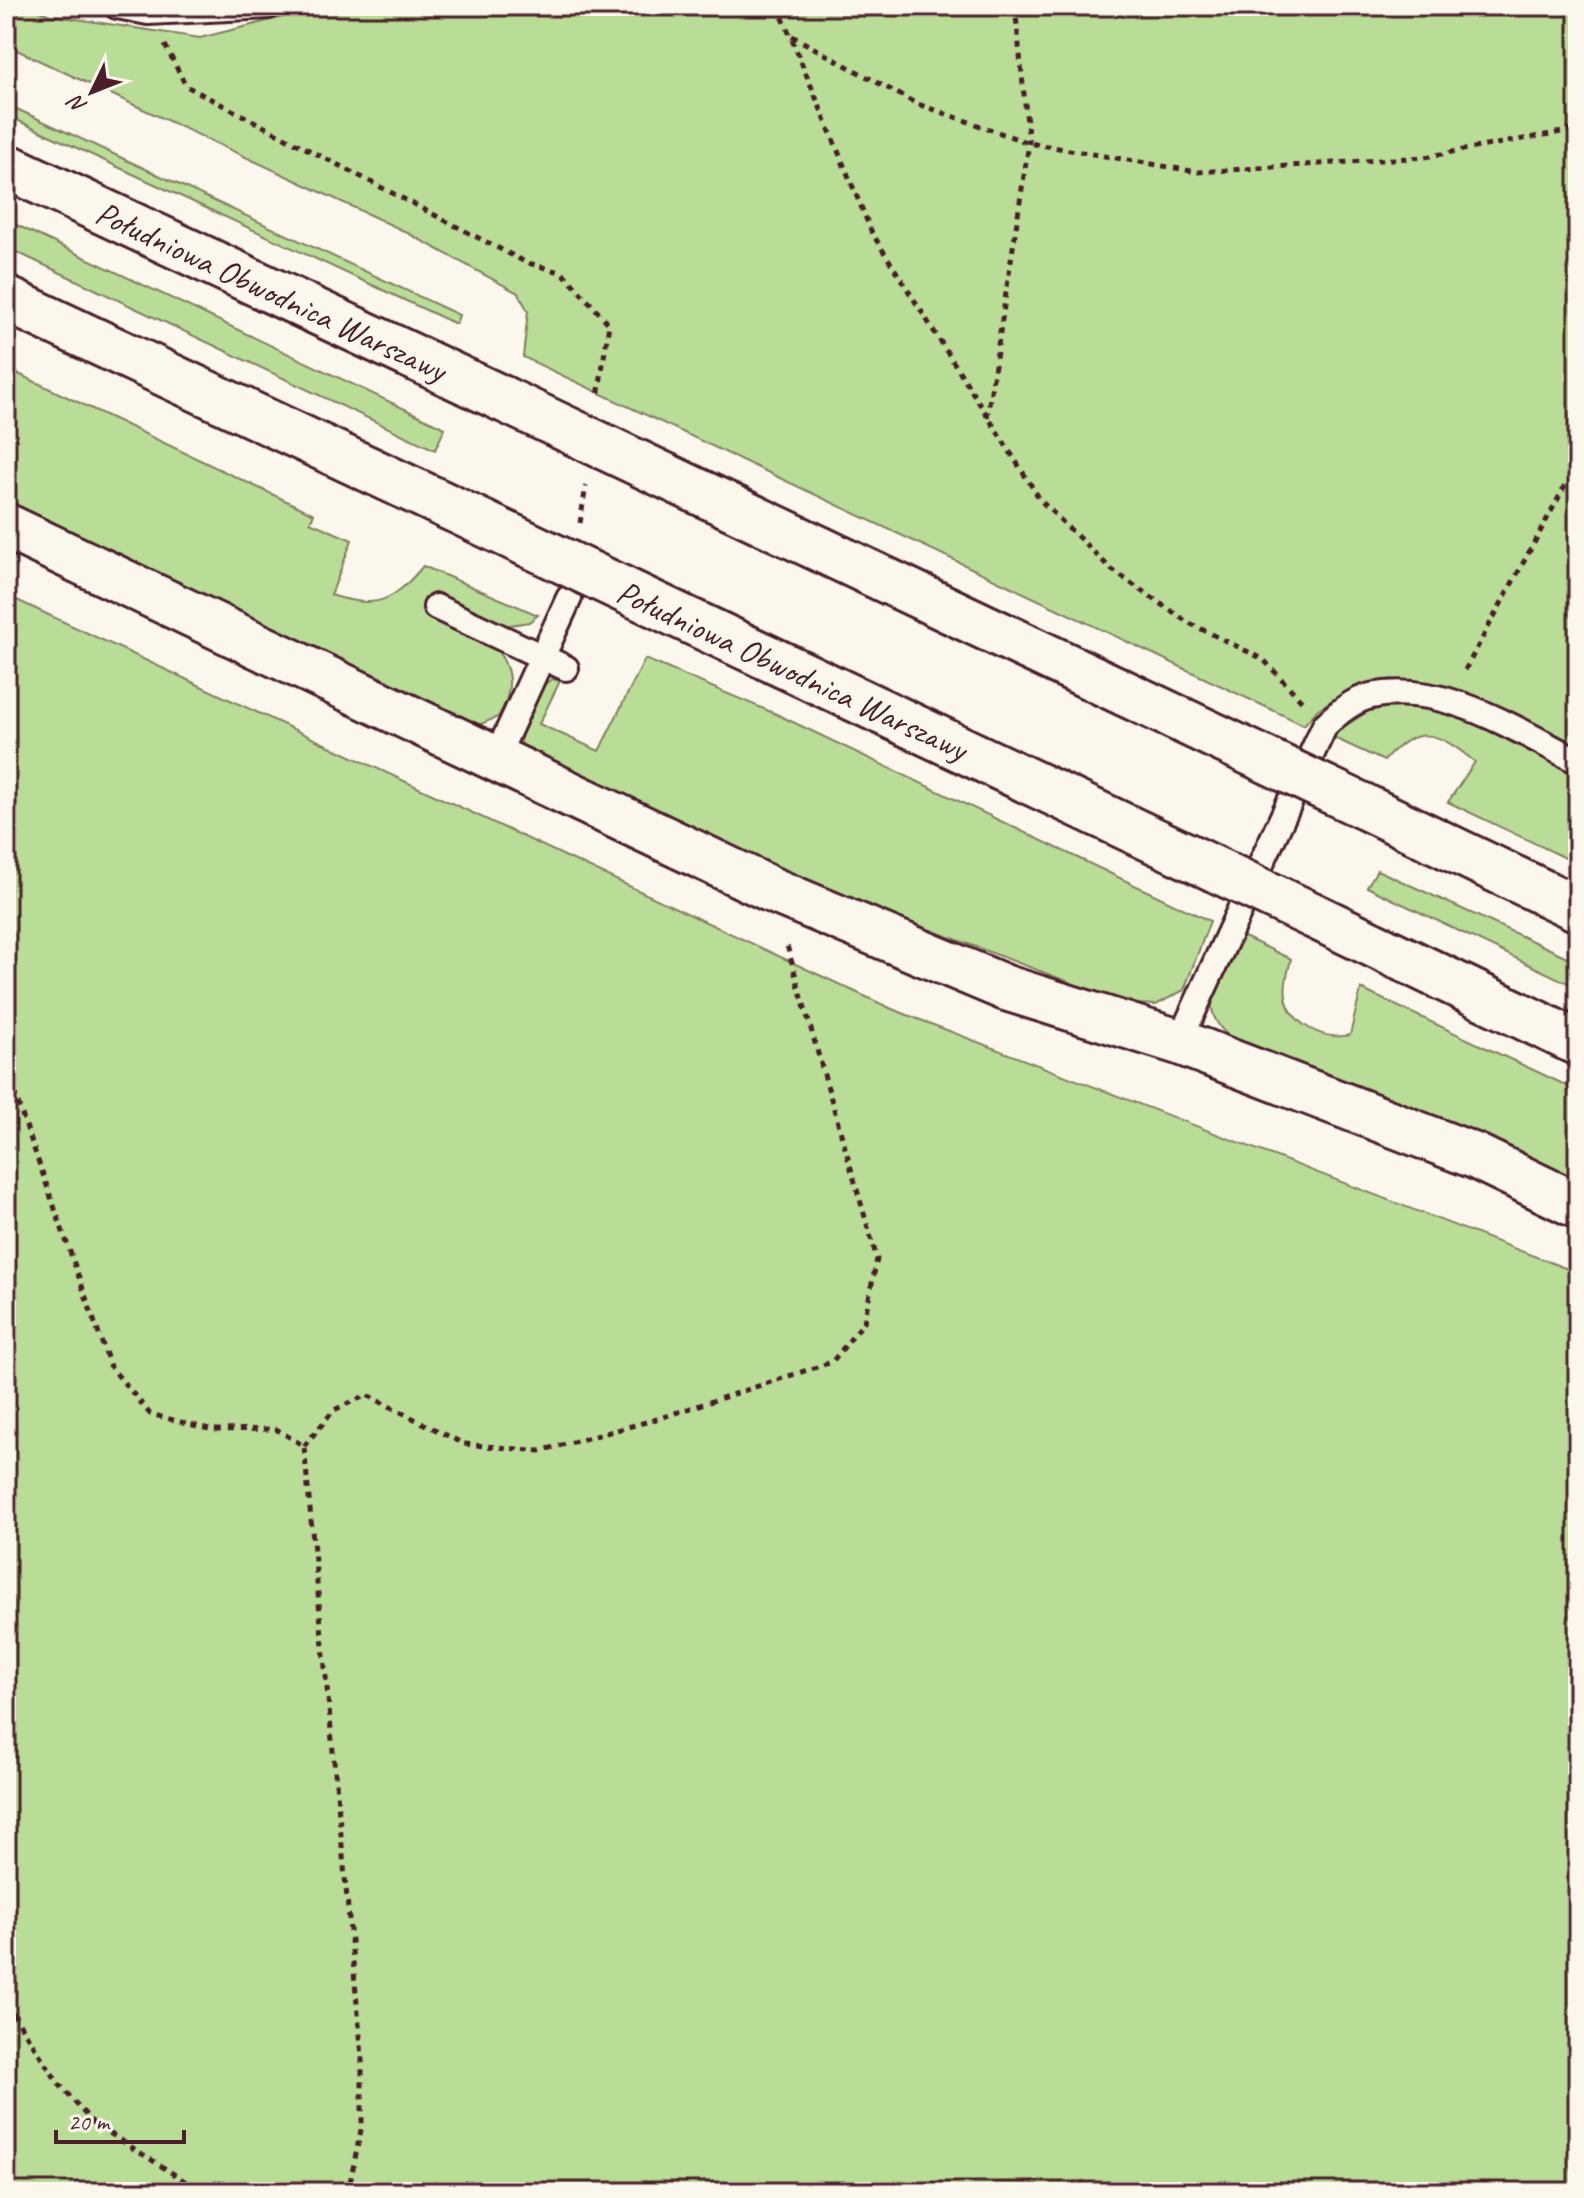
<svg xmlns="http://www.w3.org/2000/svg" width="1584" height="2198" viewBox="0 0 1584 2198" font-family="Caveat,sans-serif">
  <rect width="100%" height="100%" fill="#fbf7ec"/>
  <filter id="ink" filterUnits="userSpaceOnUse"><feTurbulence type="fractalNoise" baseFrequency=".0125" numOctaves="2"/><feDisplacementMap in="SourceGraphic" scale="16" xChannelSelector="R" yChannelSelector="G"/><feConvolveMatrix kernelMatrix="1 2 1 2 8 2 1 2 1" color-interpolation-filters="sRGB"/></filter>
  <g filter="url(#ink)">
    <path fill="#b9dd97" stroke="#827e61" stroke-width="2" d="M6,6h22l22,9 150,23 107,-27 1,-5h1270v746l-93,-40 -94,-33 -50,16 -23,14 -14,16 -781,-368 5,-46 -10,-18 -114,-62 -398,-186z
      M6,104l453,211 -3,9 -450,-209z
      M6,220l439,208 -10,22 -429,-203z
      M6,368l308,146 -4,8 42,18 -21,55c45,15 62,7 92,-29l115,49 -9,7 -25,4 -17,14c25,22 29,49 11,77l-27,11 -465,-215z
      M6,595l886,414 686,264v919h-1572z
      M645,659l131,55 434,207 -26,69 -28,15 -19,-1 -60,-19 -300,-113 -254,-123c-8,-25 7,-57 29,-70l8,2 -21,43 60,27z
      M1387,699l76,16 115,55v94l-130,-62 27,-40c-37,-30 -57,-40 -91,-1l-54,-25z
      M1377,870l201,92v26l-211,-101z
      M1238,934l53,25c-3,13 -7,25 -5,38 5,28 38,44 64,38l11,-46 217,102v101l-342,-150c-46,-33 -16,-64 2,-108z"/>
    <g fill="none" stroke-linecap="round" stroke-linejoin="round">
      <g stroke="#4a1f2b" stroke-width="30">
        <path id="service" d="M117,6l31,6 121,-6
          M436,607l130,61
          M495,760l74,-162
          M1179,1042l146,-317c13,-12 28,-25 46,-29 73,-15 144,34 207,65"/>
      </g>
      <g stroke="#4a1f2b" stroke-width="50">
        <path id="minor" d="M6,526l764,363 236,99 173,54 296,114 103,50"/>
      </g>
      <g stroke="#4a1f2b" stroke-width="50">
        <path id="motorway" d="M6,166l497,233
          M6,299l445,209
          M1363,806l215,103
          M1312,915l266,128"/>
      </g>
      <path stroke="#4a1f2b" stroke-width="5" stroke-dasharray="6 6" stroke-linecap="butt" d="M778,6l94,227 169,268 71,69 75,52 76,37 39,42
        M302,10l24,-4
        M792,36l123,67 114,40 169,29 227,-15 153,-28
        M165,45l21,41 339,176 38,11 46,51 -11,73
        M987,417l42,-274 -14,-137
        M580,523l6,-37
        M1465,670l113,-208
        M6,1069l104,297 40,48 63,16 63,-1 28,17 58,610v69l-14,67
        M304,1446l30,-36 33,-15 97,49 76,7 117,-32 175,-57 32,-40 13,-63 -91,-317
        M6,2003l53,81 33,38 110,70"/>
      <use href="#service" stroke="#fbf7ec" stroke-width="24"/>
      <use href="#minor" stroke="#fbf7ec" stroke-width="44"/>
      <use href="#motorway" stroke="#fbf7ec" stroke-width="44"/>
      <g stroke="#4a1f2b" stroke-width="50" stroke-linecap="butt">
        <path id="motorway-bridge" d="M503,399l860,407
          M451,508l861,407"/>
      </g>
      <use href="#motorway-bridge" stroke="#fbf7ec" stroke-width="44"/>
    </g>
  </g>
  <g text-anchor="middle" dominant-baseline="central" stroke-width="6" stroke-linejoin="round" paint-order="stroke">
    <g font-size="34" fill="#4a1f2b" stroke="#fbf7ec">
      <text transform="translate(271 291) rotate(25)">Południowa Obwodnica Warszawy</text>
      <text transform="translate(792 670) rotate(25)">Południowa Obwodnica Warszawy</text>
    </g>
  </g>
  <rect width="1584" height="2198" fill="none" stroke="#fbf7ec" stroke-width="32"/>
  <rect x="16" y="16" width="1552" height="2166" fill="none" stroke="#4a1f2b" stroke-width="3" filter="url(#ink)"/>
  <g transform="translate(92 92) rotate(227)" stroke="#fbf7ec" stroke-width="6" paint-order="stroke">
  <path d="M0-6L14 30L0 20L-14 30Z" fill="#4a1f2b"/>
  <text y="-12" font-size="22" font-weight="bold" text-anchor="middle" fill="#4a1f2b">N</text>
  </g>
  <path d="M56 2130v12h128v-12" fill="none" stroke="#4a1f2b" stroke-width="4"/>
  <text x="68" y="2130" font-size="24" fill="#4a1f2b" stroke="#fbf7ec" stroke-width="6" paint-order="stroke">20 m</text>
</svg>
